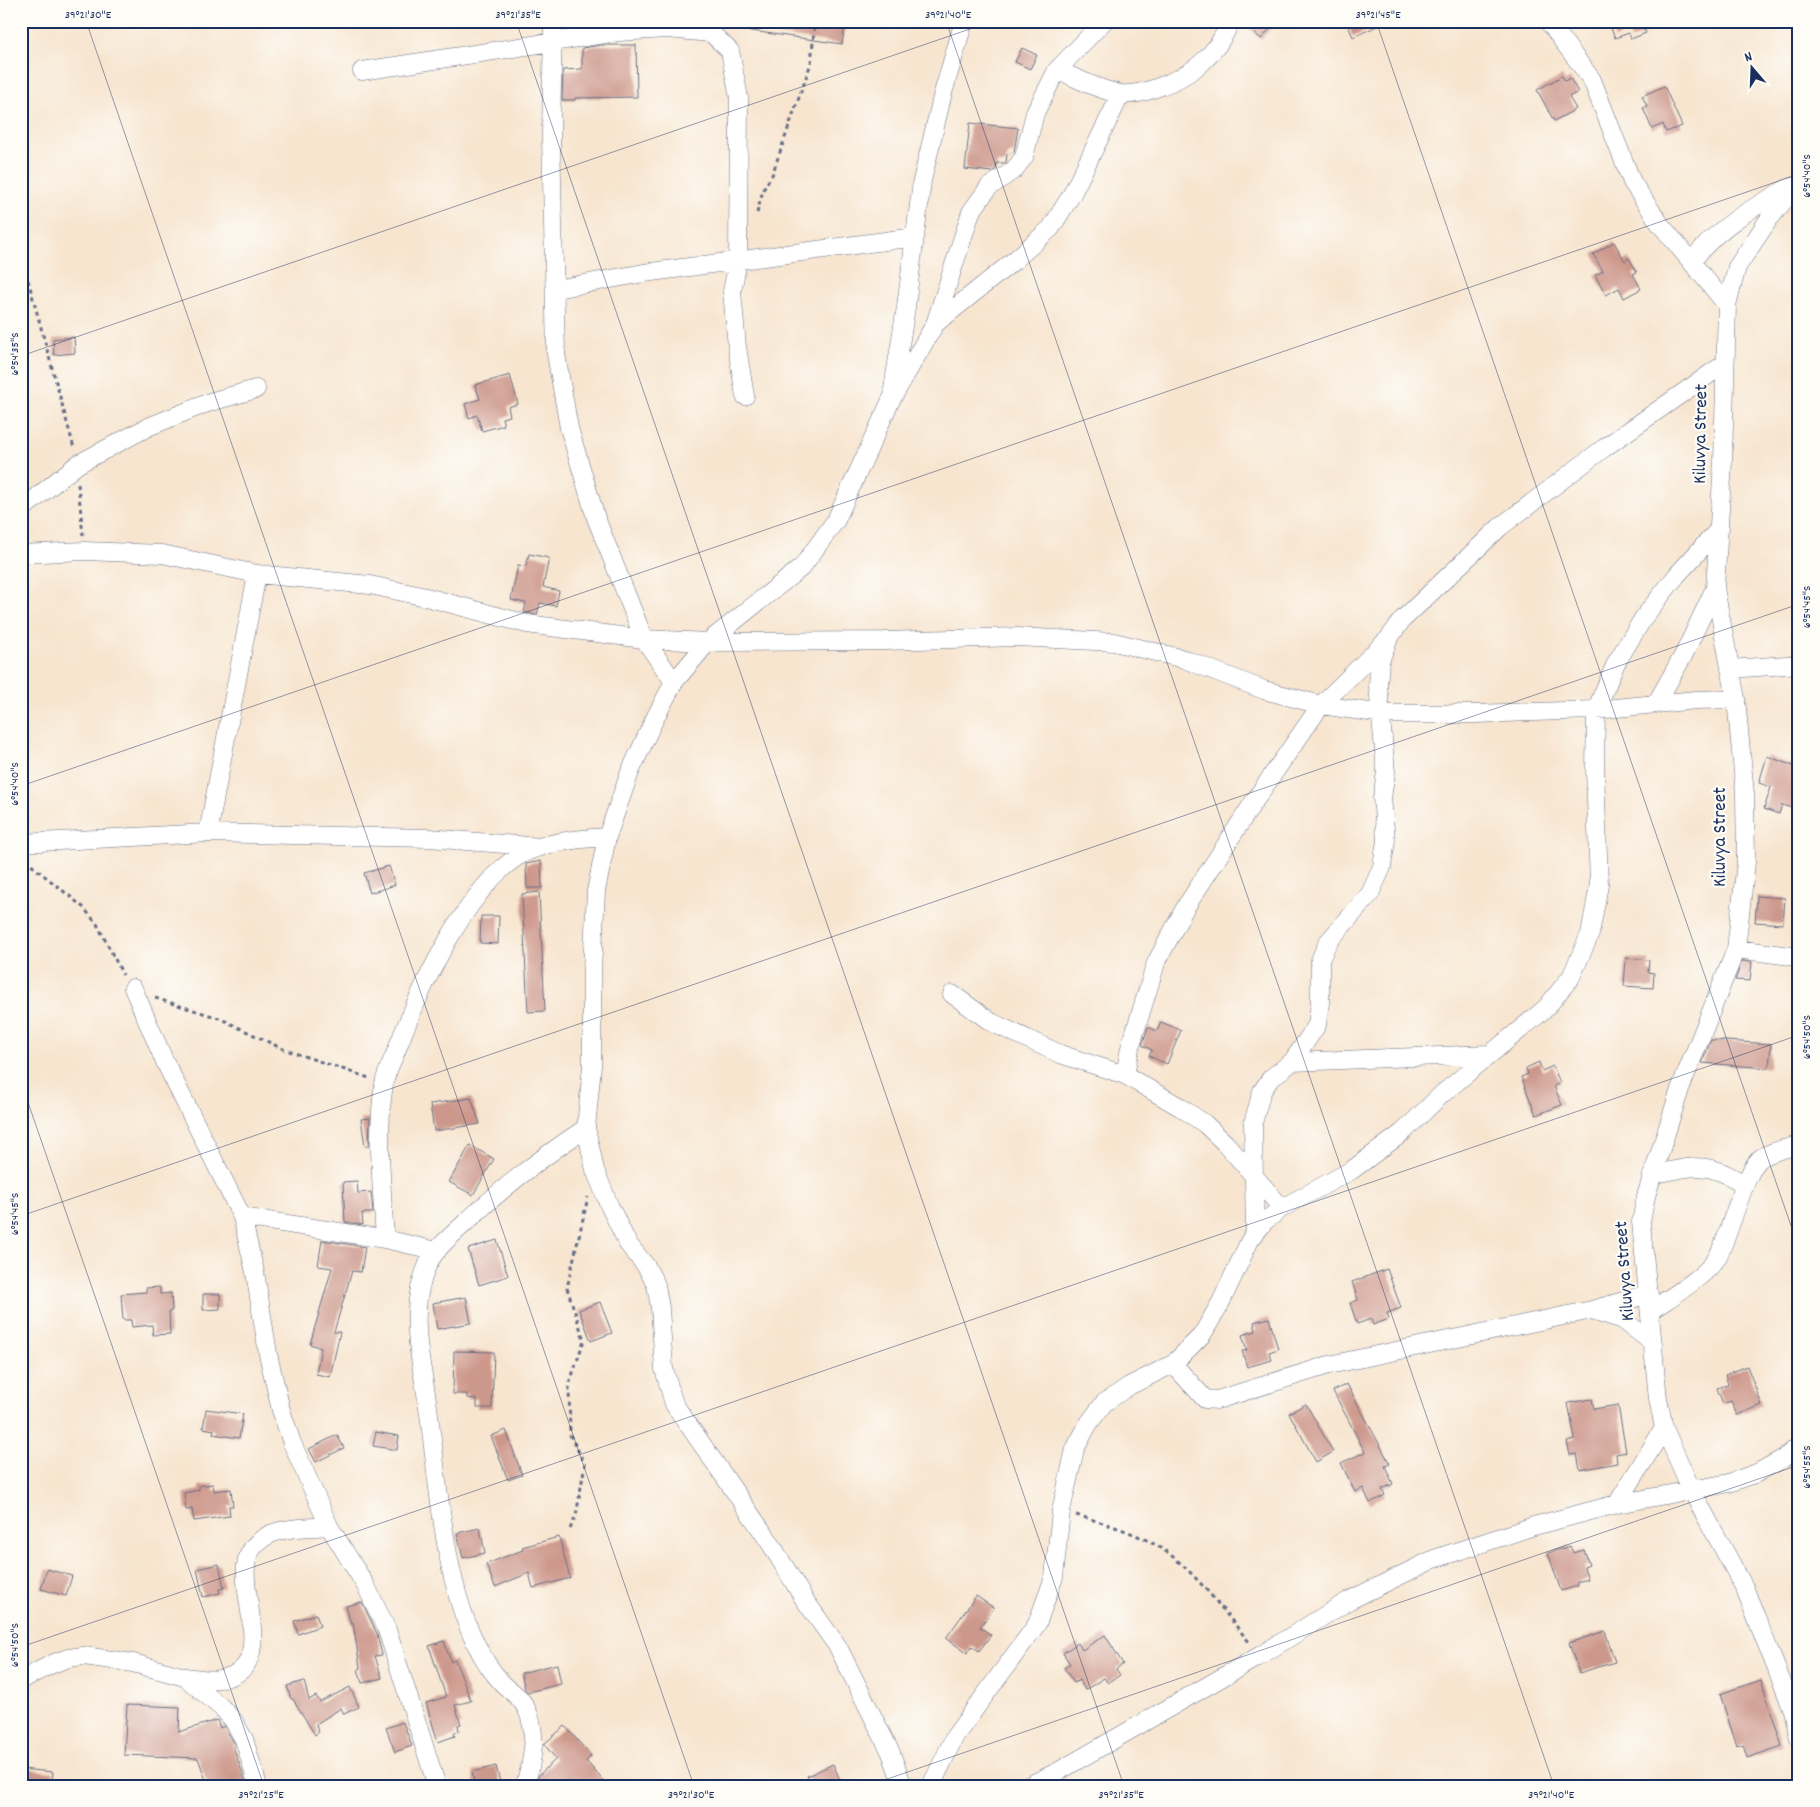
<svg xmlns="http://www.w3.org/2000/svg" width="1820" height="1807" viewBox="0 0 1820 1807" font-family="Dekko,sans-serif">
  <rect width="100%" height="100%" fill="#fdfcf7"/>
  <filter id="ink" filterUnits="userSpaceOnUse"><feTurbulence type="fractalNoise" baseFrequency=".02" numOctaves="2"/><feDisplacementMap in="SourceGraphic" scale="10" xChannelSelector="R" yChannelSelector="G"/><feConvolveMatrix kernelMatrix="1 2 1 2 8 2 1 2 1" color-interpolation-filters="sRGB"/></filter>
  <filter id="wash" filterUnits="userSpaceOnUse"><feTurbulence type="fractalNoise" baseFrequency=".0096" numOctaves="4" result="noise"/><feDisplacementMap in="SourceGraphic" scale="20" xChannelSelector="R" yChannelSelector="G"/><feGaussianBlur stdDeviation="1.12" result="paint"/><feColorMatrix in="noise" values="0 0 0 0 0 0 0 0 0 0 0 0 0 0 0 0 0 1.4 0 .05"/><feComposite in="paint" operator="in"/></filter>
  <g filter="url(#wash)">
    <rect width="100%" height="100%" fill="#f7e5cf"/>
    <g id="blocks">
      <path fill="#cd988c" d="M739,21h107l-4,23 -104,-15z
        M1241,21h36l-16,18z
        M1346,21h42l-35,16z
        M1608,21h48v1l-13,5 3,6 -15,6 -2,-6 -14,5z
        M601,45h35l1,52 -62,1v2h-13l1,-30 19,-1v-21z
        M1022,48l15,7 -7,14 -15,-7z
        M1562,76l3,5 5,-3 8,14 -9,5 7,12 -22,12 -17,-31z
        M1664,86l18,40 -16,6 -3,-8 -11,5 -9,-21 4,-2 -5,-10z
        M970,123l48,5 -4,24 -7,2 -1,9h-9l-1,6 -4,3 -27,-3z
        M1614,242l11,19 4,-3 8,14 -4,2 8,15 -17,9 -5,-10 -13,7 -11,-20 8,-4 -10,-17z
        M74,337l1,16 -21,2 -1,-16z
        M510,375l8,29 -10,3 2,9 -8,2 2,7 -22,6 -5,-16 -8,3 -4,-14 15,-5 -5,-14z
        M529,554l20,4 -6,29 16,4 -3,15 -16,-3 -3,12 -13,-3 2,-9 -15,-3 7,-35 8,1z
        M1767,756l32,12v42l-17,-5 -3,9 -15,-5 7,-22 -12,-4z
        M541,861l1,27h-15l-1,-24z
        M389,866l6,19 -25,8 -6,-20z
        M539,892l6,119 -17,1 -6,-118z
        M1757,896l28,2 -2,26 -28,-2z
        M481,916h18l-1,28 -18,-1z
        M1626,958l23,2 -1,12 6,1 -1,15 -29,-2z
        M1742,961l10,1 -2,19 -15,-1z
        M1161,1022l20,8 -14,34 -18,-8 3,-6 -10,-5 6,-18 9,4z
        M1711,1040l60,4 -2,24 -67,-5z
        M1539,1062l3,9 11,-5 7,17 -6,3 8,19 -26,10 -15,-38 7,-3 -2,-6z
        M471,1098l9,26 -46,7 -4,-27z
        M370,1118l-1,28h-4l-4,-27z
        M470,1145l24,14 -21,36 -24,-13z
        M357,1181l1,12 13,-1 2,21h-11l1,12 -18,-3 -2,-40z
        M322,1240l43,7 -4,25 -9,-1 -18,61h6l-10,45 -14,-3 5,-26 -11,-4 22,-76 -14,-2z
        M497,1240l11,36 -29,9 -11,-36z
        M1387,1269l14,39 -14,5 2,6 -16,6 -2,-6 -14,5 -7,-21 8,-3 -6,-18z
        M160,1287v7l11,-1 1,18h-3l1,23 -17,1 -1,-10 -20,2 -1,-7h-8l-2,-26 25,-2v-4z
        M203,1294h17v15l-17,1z
        M466,1297l5,26 -34,6 -4,-26z
        M600,1302l12,31 -21,8 -12,-31z
        M1269,1318l9,31 -9,3 3,8 -25,7 -5,-16 5,-1 -5,-15 14,-4 -2,-9z
        M454,1351l40,1 -2,56h-15v-9l-10,-1v-4h-14z
        M1747,1366l15,39 -25,10 -6,-14 -8,3 -6,-16 11,-4 -3,-9z
        M1347,1384l43,80 -5,2 8,18 -11,5 3,6 -15,8 -7,-15 -8,4 -14,-29 24,-11 -32,-61z
        M1592,1399l2,10 24,-4 8,47 -10,2 1,9 -37,7 -3,-16 -7,1 -3,-14 8,-2 -7,-36z
        M1306,1404l27,48 -17,10 -27,-49z
        M206,1409l37,5 -4,24 -26,-4 1,-4 -11,-2z
        M506,1430l16,45 -14,5 -17,-44z
        M376,1432l23,4 -2,14 -24,-4z
        M337,1435l7,13 -28,14 -7,-13z
        M213,1484l1,7 17,-2 2,17h-4l1,10 -36,5 -2,-12 -6,1 -2,-17 15,-3v-4z
        M480,1528l5,25 -22,5 -6,-25z
        M559,1537l11,41 -37,10 -4,-15 -34,14 -9,-23 37,-14 -1,-3z
        M1570,1546l3,7 11,-3 5,15 -5,2 4,12 -11,3 1,4 -17,5 -13,-38z
        M219,1564l5,24 -5,1 1,4 -17,4 -6,-28z
        M47,1569l25,7 -6,20 -25,-7z
        M976,1596l18,12 -14,19 11,8 -12,16 -7,-5 -5,7 -21,-15z
        M362,1602l15,32 5,21 -7,1 7,22 -20,5 -4,-14 2,-1 -7,-45 -2,1 -5,-18z
        M316,1614l4,12 -22,8 -4,-13z
        M1605,1631l10,31 -36,11 -10,-30z
        M1105,1635l18,29 -7,5 4,6 -12,8 -4,-5 -19,12 -6,-10 -5,3 -10,-15 6,-4 -7,-11 15,-10 4,7z
        M444,1641l7,21 4,-2 16,41 -16,4 6,19 -3,1 1,6 -5,2 1,3 -17,6 -12,-39 20,-6 -17,-51z
        M557,1664l4,20 -33,8 -3,-3 -4,-16z
        M1761,1680l21,66 -35,12 -4,-13 -6,2 -17,-53z
        M304,1681l5,19 7,-4 4,6 30,-15 9,20 -15,7 -3,-6 -25,16 2,9 -3,2 -22,-36h-2l-4,-13z
        M127,1705l53,2 -1,25 38,-12 3,8 4,-2 10,17v6l13,37h-39l-10,-28 -74,-3z
        M403,1722l9,24 -17,6 -9,-24z
        M565,1726l26,30 -5,5 22,25h-73l4,-11 17,-16 -12,-15z
        M833,1764l10,22h-31l-5,-10z
        M496,1766l5,20h-26l-3,-14z
        M21,1769l32,3 -2,14h-30z"/>
    </g>
  </g>
  <g filter="url(#ink)">
    <use href="#blocks" fill-opacity="0" stroke="#686f86" stroke-width="1"/>
    <g fill="none" stroke-linecap="round" stroke-linejoin="round">
      <g stroke="#686f86" stroke-width="19">
        <path id="street" d="M553,21l-2,115 5,218 13,74 27,90 48,121 30,43
          M1548,21l44,59 40,102 28,42 67,81
          M1057,70c20,8 43,21 65,24 12,1 22,-2 34,-6 36,-12 60,-32 75,-67
          M362,71l256,-39 49,-3 44,4 19,18 9,47 -1,163 -6,30 5,56 8,49
          M1799,183l-30,36 -32,48 -10,38 -4,157 -8,126 21,111 9,95 1,68 -10,87 -56,140 -34,107 -5,26 17,177 6,29 28,63 52,96 49,123 6,29
          M1692,261c27,-35 60,-53 98,-74
          M556,289l88,-16 271,-36
          M935,324l81,-65 35,-31 21,-34 49,-100
          M893,389l13,-82 16,-126 21,-88 21,-72
          M21,510l57,-46 70,-37 62,-25 46,-13
          M21,554l63,-3 78,3 95,20 113,11 56,12 101,27 117,15 64,3 176,-1 133,-4 97,5 70,17 80,31 57,15 62,9h92l121,-4 100,-10 40,-1
          M1730,669l69,-5
          M1656,704l28,-50 31,-66
          M208,833l49,-259
          M21,843l187,-10 221,5 112,9
          M1736,949l63,8
          M133,988l31,72 78,157 13,55 13,82 13,56 11,33 37,83 37,60 21,44 50,156
          M952,994l39,28 69,32 65,21 55,32 25,17 21,20 56,64
          M1292,1062l197,-8
          M1125,1075l5,-27 26,-85 29,-55 68,-105 68,-98 65,-64
          M1652,1175c41,-9 56,-15 93,10
          M242,1217l143,22 52,12
          M1255,1233l-2,-110 9,-32 9,-13 21,-16 25,-37 3,-22v-43l8,-18 42,-48 12,-27 4,-27 -4,-42 4,-26 -8,-87 2,-24 9,-23 13,-18 98,-93 104,-79 120,-84
          M385,1239c-3,-51 -9,-105 -1,-155 2,-12 9,-24 13,-35 22,-58 70,-164 125,-195 24,-13 59,-15 85,-17
          M1592,1310l31,10 30,23
          M1650,1311c19,-13 55,-34 67,-53 13,-23 28,-90 45,-101 11,-6 25,-9 37,-12
          M1173,1364l32,35 12,1 112,-35 263,-55 57,-16
          M1617,1504l47,-76
          M185,1677c11,1 23,4 34,2 60,-8 19,-83 28,-119 2,-8 8,-16 15,-21 16,-13 47,-11 67,-13
          M21,1680l31,-16 16,-6 16,-2 49,7 52,14 37,31 11,12 11,19 14,47
          M524,1786c9,-22 14,-56 2,-78 -5,-11 -16,-17 -24,-25 -11,-12 -20,-26 -27,-41 -32,-65 -37,-164 -47,-235 -4,-32 -13,-63 -11,-95 0,-15 5,-35 11,-48 8,-16 23,-28 36,-40 38,-36 78,-67 122,-96
          M903,1786l-12,-33 -53,-106 -34,-48 -35,-58 -95,-137 -10,-35 -4,-61 -4,-23 -10,-19 -18,-22 -18,-37 -15,-37 -9,-42 6,-62v-96l4,-79 11,-54 23,-65 25,-54 19,-36 34,-40 94,-75 34,-47 55,-120 44,-76 36,-112 18,-25 25,-17 10,-13 11,-44 22,-43 47,-49
          M931,1786l24,-50 82,-112 17,-47 7,-66 14,-62 14,-26 15,-20 25,-17 44,-22 29,-29 19,-33 29,-62 15,-19 17,-13 70,-38 50,-37 39,-38 105,-87 25,-31 19,-43 9,-49 -4,-116 1,-59 20,-47 28,-46 33,-42 43,-47
          M1028,1786l31,-15 202,-116 87,-54 86,-42 100,-33 83,-22 112,-21 28,-10 27,-15 15,-12"/>
      </g>
      <path stroke="#686f86" stroke-width="3" stroke-dasharray="4 4" stroke-linecap="butt" d="M757,213l6,-23 9,-15 39,-112 4,-42
        M28,280l46,168
        M78,484l5,51
        M25,860l58,47 14,17 26,51
        M155,998l64,20 64,31 86,29
        M1076,1515c28,8 55,16 80,30 36,21 67,66 94,98
        M570,1529l6,-13 9,-52 -15,-29 -1,-50 15,-45 -17,-52 21,-91"/>
      <use href="#street" stroke="#fff" stroke-width="18"/>
    </g>
  </g>
  <path fill="none" stroke="#1b2f5e" stroke-width="1" stroke-opacity="0.45" d="M86,21l608,1765M516,21l608,1765M946,21l608,1765M1376,21l423,1228M21,356l972,-335M21,786l1778,-612M21,1082l243,704M21,1216l1778,-612M21,1647l1778,-612M867,1786l932,-321"/>
  <g text-anchor="middle" dominant-baseline="central" stroke-width="4.5" stroke-linejoin="round" paint-order="stroke">
    <g font-size="19" fill="#1b2f5e" stroke="#fdfcf7">
      <text transform="translate(1702 434) rotate(-89)">Kiluvya Street</text>
      <text transform="translate(1721 837) rotate(-90)">Kiluvya Street</text>
      <text transform="translate(1626 1271) rotate(-94)">Kiluvya Street</text>
    </g>
  </g>
  <rect width="1820" height="1807" fill="none" stroke="#fdfcf7" stroke-width="55"/>
  <g transform="translate(1752 68) rotate(341)" stroke="#fdfcf7" stroke-width="4" paint-order="stroke">
  <path d="M0-4L9 19L0 12L-9 19Z" fill="#1b2f5e"/>
  <text y="-8" font-size="14" font-weight="bold" text-anchor="middle" fill="#1b2f5e">N</text>
  </g>
  <rect x="28" y="28" width="1764" height="1752" fill="none" stroke="#1b2f5e" stroke-width="2"/>
  <g font-size="12" text-anchor="middle" fill="#1b2f5e">
    <text x="88" y="18">39°21'30"E</text>
    <text x="518" y="18">39°21'35"E</text>
    <text x="948" y="18">39°21'40"E</text>
    <text x="1378" y="18">39°21'45"E</text>
    <text transform="translate(1806 176) rotate(-90)" y="4">6°54'40"S</text>
    <text transform="translate(14 354) rotate(-90)" y="4">6°54'35"S</text>
    <text transform="translate(1806 607) rotate(-90)" y="4">6°54'45"S</text>
    <text transform="translate(14 784) rotate(-90)" y="4">6°54'40"S</text>
    <text transform="translate(1806 1037) rotate(-90)" y="4">6°54'50"S</text>
    <text transform="translate(14 1214) rotate(-90)" y="4">6°54'45"S</text>
    <text transform="translate(1806 1467) rotate(-90)" y="4">6°54'55"S</text>
    <text transform="translate(14 1645) rotate(-90)" y="4">6°54'50"S</text>
    <text x="261" y="1798">39°21'25"E</text>
    <text x="691" y="1798">39°21'30"E</text>
    <text x="1121" y="1798">39°21'35"E</text>
    <text x="1551" y="1798">39°21'40"E</text>
  </g>
</svg>
